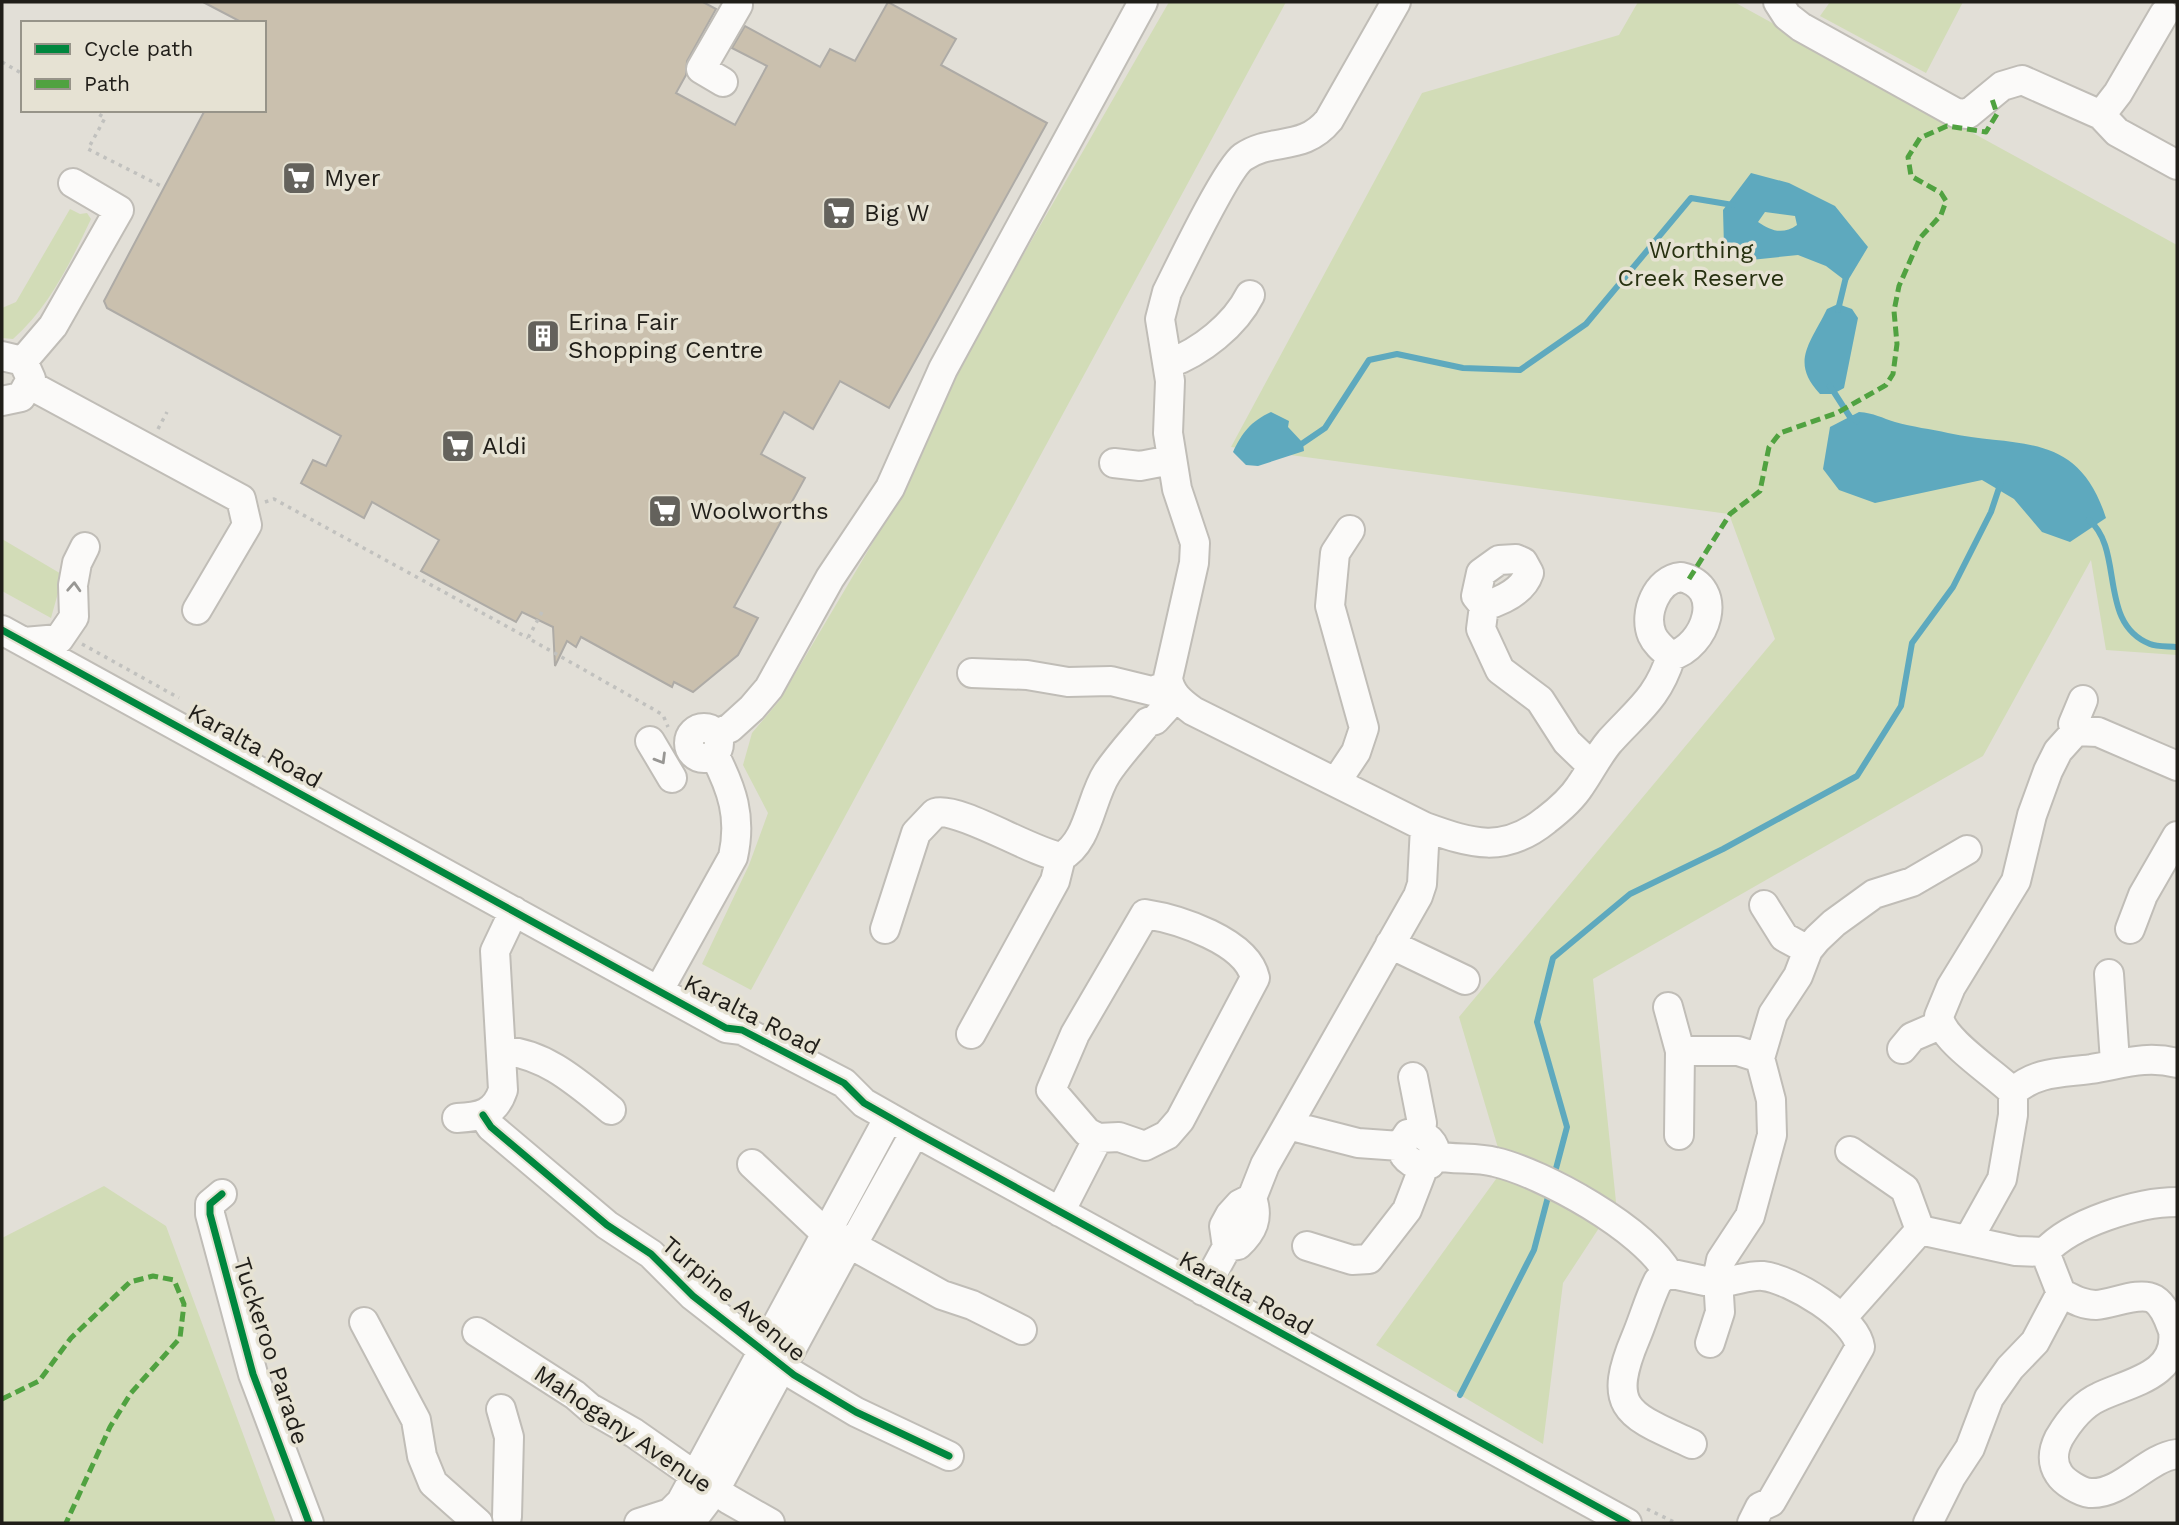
<svg xmlns="http://www.w3.org/2000/svg" width="2179" height="1525" viewBox="0 0 2179 1525" font-family="'Work Sans',sans-serif">
  <rect width="100%" height="100%" fill="#e2dfd7"/>
  <path fill="#d2dcb7" d="M1169,2h117l-535,988 -49,-26 47,-99 19,-52 -25,-48 9,-32 27,-32 132,-223 58,-129z
    M1638,2h96l443,243v410l-71,-5 -15,-90 -108,196 -390,223 23,223 -53,81 -20,161 -167,-99 128,-177 -45,-151 316,-378 -46,-125 -498,-67 191,-354 197,-58z
    M1830,2h133l-37,71 -106,-57z
    M70,209l10,5 7,-1 4,6c-21,44 -41,87 -78,120l-11,-1v-30l14,-6z
    M2,539l61,36 -12,43 -49,-27z
    M104,1186l62,40 110,297h-274v-285z"/>
  <path fill="#5ea9be" fill-rule="evenodd" d="M1751,173l38,10 46,23 33,41 -21,35 -21,-16 -28,-11 -57,6 -17,-14 -1,-37zM1765,212l30,4 2,9c-14,10 -26,6 -39,-3z
    M1838,304l14,5 6,9 -14,70 -11,6h-13c-30,-32 -10,-50 7,-85z
    M1271,412l18,9 -1,6 15,16 1,8 -46,15 -12,-1 -13,-13c9,-19 18,-31 38,-40z
    M1859,412c15,1 23,6 36,10 17,5 36,7 53,11 71,15 130,-3 158,85l-36,24 -28,-10 -28,-33 -32,-19 -107,23 -36,-13 -16,-21 7,-42z"/>
  <g fill="none" stroke-linecap="round" stroke-linejoin="round">
    <path stroke="#5ea9be" stroke-width="6" d="M1838,310l8,-33
      M1830,386l20,31 7,4
      M1303,443l22,-15 44,-68 28,-6 66,14 57,2 66,-46 105,-126 42,7
      M2089,520c36,30 8,103 61,124 7,3 19,2 27,3
      M1554,1176l13,-49 -30,-105 16,-64 77,-64 93,-45 134,-73 44,-70 11,-63 41,-56 38,-75 10,-30
      M1460,1395l74,-145 15,-57"/>
  </g>
  <path fill="#cac0ae" stroke="#aeaba6" stroke-width="2" d="M203,2h500l13,7 -29,52 -1,14 -10,18 59,32 32,-59 -35,-18 13,-22 75,41 10,-18 25,12 33,-59 68,37 -15,26 106,58 -158,285 -49,-27 -27,48 -29,-17 -23,42 44,24 -71,129 24,11 -20,37 -45,37 -19,-10 -2,5 -91,-50 -5,10 -9,-6 -12,25 -2,-39 -31,-15 -6,10 -95,-51 18,-31 -67,-38 -8,16 -63,-35 12,-23 13,6 15,-30 -234,-128 -3,-7 101,-191h59v-87h-21z"/>
  <g fill="none" stroke-linecap="round" stroke-linejoin="round">
    <g stroke="#c0bdb7" stroke-width="32">
      <path id="minor" d="M1396,2l-67,118c-26,32 -57,17 -86,37 -16,11 -64,111 -76,135l-7,27 10,62 -2,52 9,56 18,54 -1,20 -26,115c2,16 13,24 25,33l232,116c47,17 79,27 121,-7 13,-10 25,-20 34,-34 10,-14 18,-31 30,-45 28,-31 48,-43 61,-85
        M1778,2l9,14 14,11 155,86 12,1 34,-28 20,-6 79,35 16,17 60,33
        M723,82l-22,-13 37,-64
        M2101,115l17,-22 46,-79
        M2,356l21,5 8,18 -10,18 -19,4
        M23,361l30,-35 66,-116 -46,-27
        M1168,364c33,-12 67,-39 82,-69
        M30,385l211,114 6,26 -50,85
        M1114,463l26,3 31,-6
        M1516,559l7,3 6,11c-6,18 -28,28 -45,33l-8,-10 5,-23 18,-13z
        M1681,577c46,10 25,70 -10,79 -7,-6 -15,-12 -19,-21 -9,-22 5,-56 29,-58z
        M1484,606l-3,23 19,41 40,30 27,42 25,24
        M2,630l724,398 16,2 102,53 20,20 51,29 712,391
        M24,642l35,-3 15,-22 -1,-32 4,-22 8,-16
        M972,673l55,2 41,7 43,-1 41,10 17,-6
        M689 743a15 15 0 1 1 30 0a15 15 0 1 1-30 0Z
        M2076,731l-3,-7 10,-24
        M716,734l14,-6 22,-20 17,-20 61,-110 60,-90 53,-119 200,-367
        M650,741l22,37
        M1336,782l20,-30 8,-24 -34,-122 5,-53 15,-23
        M1764,905l20,32 24,13
        M1145,914c33,5 102,27 110,64l-75,142 -13,15 -22,11 -26,-9 -21,1 -11,-6 -36,-42 24,-56z
        M885,929l31,-96 19,-20c24,-7 95,39 126,44 28,-15 29,-58 46,-84 12,-18 28,-35 41,-51l7,-2 21,-23
        M2130,929l13,-34 34,-59
        M1390,944l75,36
        M2109,974l6,88
        M659,990l74,-133c9,-40 -1,-68 -19,-103
        M1668,1007l12,44 -1,84
        M971,1034l84,-153 6,-24
        M1902,1049l10,-12 28,-12
        M502,1051c42,1 78,34 109,59
        M1680,1051h58l22,7 13,-44 25,-38 10,-26 9,-11 17,-16 40,-29 38,-12 55,-32
        M1413,1077l9,46 -1,11
        M2013,1092c-19,-19 -72,-52 -74,-76l12,-29 65,-106 16,-66 16,-44 10,-20 18,-20 22,1 79,34
        M483,1115l8,12 116,98 44,29 42,42 101,79 62,37 93,44
        M457,1118c23,-1 38,-4 46,-28l-8,-139 19,-40
        M1288,1125l70,18 42,3
        M1408,1134c14,-3 25,5 28,19l-6,11c-14,4 -26,-4 -30,-18z
        M1850,1151l55,38 15,41
        M1436,1156c19,4 40,1 59,6 48,11 149,67 173,111
        M752,1164l67,63 123,68 30,10 50,25
        M222,1194l-12,10v10l43,160 56,149
        M1060,1212l38,-74
        M1920,1230l96,21 29,1 16,41c12,6 22,12 35,12 17,-1 43,-14 58,-6 11,7 15,21 19,32 6,45 -46,52 -74,66 -18,8 -30,24 -40,41 -6,12 -8,24 0,36 5,8 21,18 31,19 32,2 56,-35 87,-39
        M1968,1240l34,-61 11,-64v-23c23,-21 49,-19 78,-23 31,-5 55,-14 86,-6
        M1307,1246l45,14 17,-1 38,-49 17,-44
        M1227,1247l11,-2c15,-14 21,-27 14,-47l13,-33 153,-269 4,-12 3,-57
        M2045,1252c26,-29 93,-50 132,-50
        M1719,1270l2,-10 29,-44 22,-81 -1,-35 -11,-42
        M1730,1281c11,-2 22,-6 33,-5 28,3 93,42 97,71l-89,155 -11,5 -8,16
        M1203,1291l24,-44 -3,-21 6,-11 10,-11 12,-6
        M1842,1318l78,-88
        M364,1322l52,98 6,36 11,27 45,40
        M477,1332l98,63 15,13 44,25 94,66 42,24
        M1710,1343l10,-31 -1,-17
        M501,1409l8,28 -2,80
        M1692,1444c-63,-29 -87,-34 -56,-107 8,-19 13,-38 22,-56l10,-8 37,8
        M639,1523l31,-10 11,-11 208,-385
        M690,1523l25,-33 134,-247 10,-10 56,-101
        M1928,1523l23,-46 19,-29 19,-50 21,-30 25,-26 26,-49"/>
    </g>
    <path stroke="#c1c1be" stroke-width="3.5" stroke-dasharray="3.5 5" stroke-linecap="butt" d="M2,62l21,12
      M92,110l13,8 -17,31 75,38
      M158,429l9,-17
      M265,502l9,-3 254,139
      M542,612l-14,26 125,71 10,6 5,12
      M82,644l97,54
      M1647,1509l29,14"/>
    <use href="#minor" stroke="#fbfaf9" stroke-width="28"/>
    <path stroke="#50a240" stroke-width="5" stroke-dasharray="10 5" stroke-linecap="butt" d="M1689,579l41,-65 30,-23 9,-44 11,-14 57,-20 49,-28 7,-11 4,-30 -3,-33 5,-25 21,-48 21,-23 5,-14 -5,-8 -30,-17 -3,-19 12,-19 27,-12 39,6 11,-18 -6,-18
      M2,1399l37,-18 32,-43 59,-56 23,-6 21,4 10,24 -4,34 -49,55 -21,34 -44,96"/>
    <g stroke="#e6e2d3" stroke-width="11">
      <path id="cycleway" d="M2,630l724,398 16,2 102,53 20,20 51,29 712,391
        M483,1115l8,12 116,98 44,29 42,42 101,79 62,37 93,44
        M222,1194l-12,10v10l43,160 56,149"/>
    </g>
    <use href="#cycleway" stroke="#00873e" stroke-width="7"/>
  </g>
  <defs><path id="oneway-chevron" d="M-2-3.5L2.5 0L-2 3.5" fill="none" stroke-width="1.6" stroke-linecap="round" stroke-linejoin="round" transform="scale(1.75)"/></defs>
  <g stroke="#989794">
    <use href="#oneway-chevron" transform="translate(74 587) rotate(-87)"/>
    <use href="#oneway-chevron" transform="translate(661 759) rotate(59)"/>
  </g>
  <defs>
    <g id="supermarket-square" transform="scale(1.75)"><rect x="-9" y="-9" width="18" height="18" rx="4" fill="#64625c" stroke="#e6e2d3"/><path d="M-6-5.5h2.5l.6 2H6L4.5 2H-2.5L-4.4-4H-6ZM-1.5 3.2a1.3 1.3 0 1 0 .1 0ZM3 3.2a1.3 1.3 0 1 0 .1 0Z" fill="#fff"/></g>
    <g id="building-square" transform="scale(1.75)"><rect x="-9" y="-9" width="18" height="18" rx="4" fill="#64625c" stroke="#e6e2d3"/><path d="M-4-6H4V6H1V3H-1V6H-4ZM-2.5-4.3h1.7v1.8h-1.7ZM.8-4.3h1.7v1.8H.8ZM-2.5-1h1.7V.8h-1.7ZM.8-1h1.7V.8H.8Z" fill="#fff"/></g>
  </defs>
  <g fill-rule="evenodd">
    <use href="#supermarket-square" x="299" y="178"/>
    <use href="#supermarket-square" x="839" y="213"/>
    <use href="#building-square" x="543" y="336"/>
    <use href="#supermarket-square" x="458" y="446"/>
    <use href="#supermarket-square" x="665" y="511"/>
  </g>
  <g text-anchor="middle" dominant-baseline="central" stroke-width="7" stroke-linejoin="round" paint-order="stroke">
    <g font-size="24" fill="#201e19" stroke="#e6e2d3" text-anchor="start">
      <text x="324" y="178">Myer</text>
      <text x="864" y="213">Big W</text>
      <text x="568" y="322">Erina Fair<tspan x="568" dy="28">Shopping Centre</tspan></text>
      <text x="482" y="446">Aldi</text>
      <text x="690" y="511">Woolworths</text>
    </g>
    <g font-size="24" fill="#273110" stroke="#e6e2d3">
      <text x="1701" y="250">Worthing<tspan x="1701" dy="28">Creek Reserve</tspan></text>
    </g>
    <g font-size="24" fill="#201e19" stroke="#e6e2d3">
      <text transform="translate(255 746) rotate(29)">Karalta Road</text>
      <text transform="translate(752 1015) rotate(27)">Karalta Road</text>
      <text transform="translate(1246 1293) rotate(29)">Karalta Road</text>
      <text transform="translate(734 1299) rotate(40)">Turpine Avenue</text>
      <text transform="translate(271 1351) rotate(72)">Tuckeroo Parade</text>
      <text transform="translate(623 1429) rotate(34)">Mahogany Avenue</text>
    </g>
  </g>
  <rect width="2179" height="1525" fill="none" stroke="#201e19" stroke-width="7"/>
  <rect x="21" y="21" width="245" height="91" fill="#e6e2d3" stroke="#979489" stroke-width="2"/>
  <rect x="35" y="44" width="35" height="10" fill="#00873e" stroke="#979489" stroke-width="2"/>
  <text x="84" y="56" font-size="21" fill="#201e19">Cycle path</text>
  <rect x="35" y="79" width="35" height="10" fill="#50a240" stroke="#979489" stroke-width="2"/>
  <text x="84" y="91" font-size="21" fill="#201e19">Path</text>
</svg>
